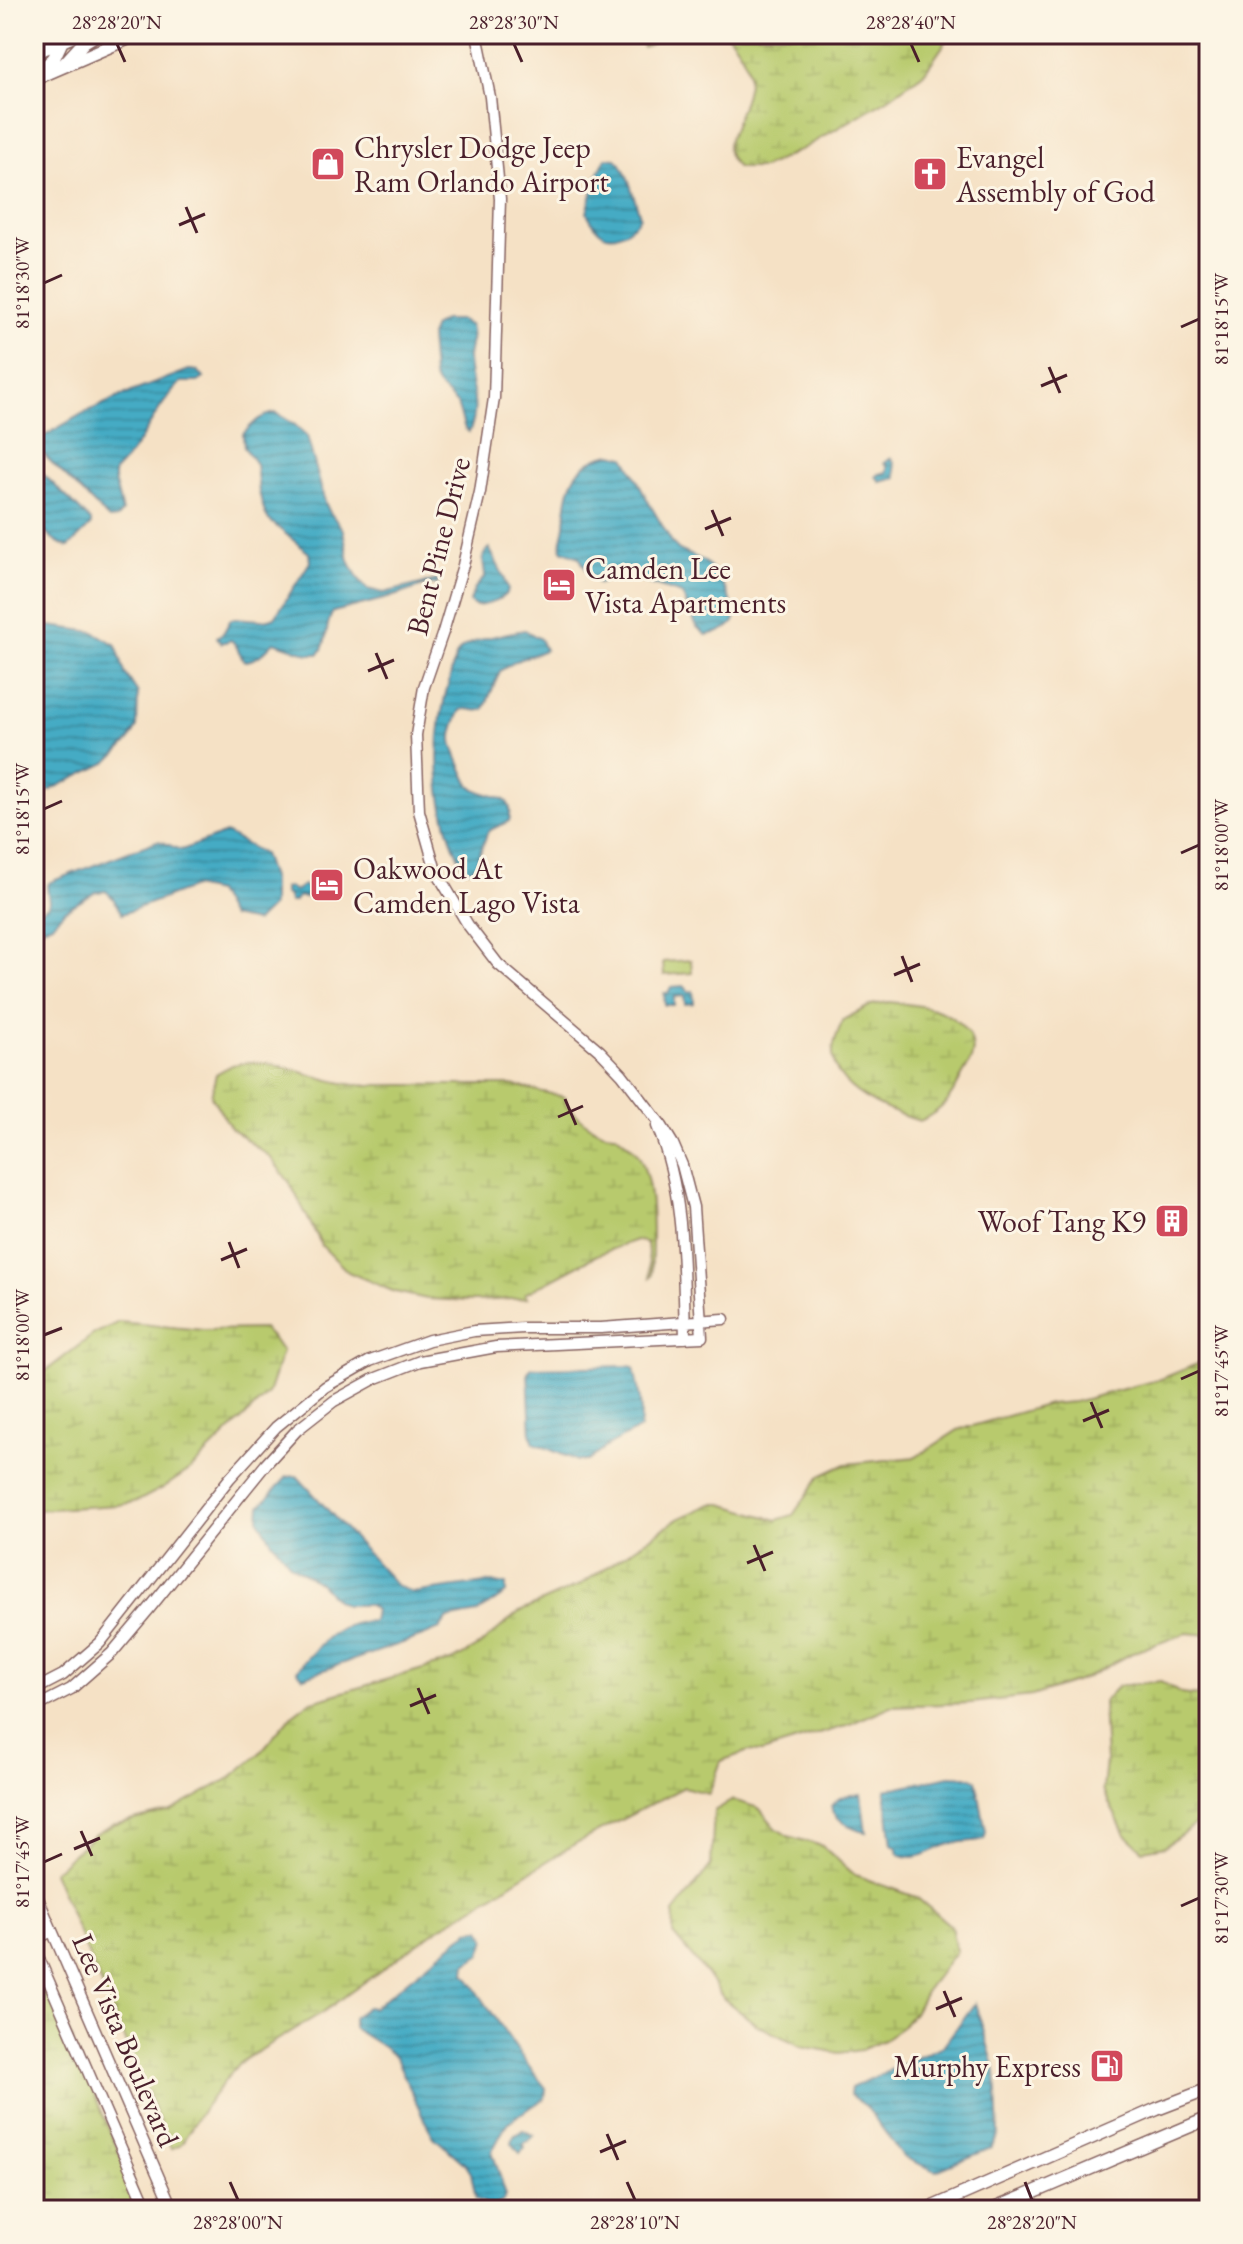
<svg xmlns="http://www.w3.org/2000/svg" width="1243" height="2244" viewBox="0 0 1243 2244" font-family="'EB Garamond',serif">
  <defs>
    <pattern id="wetland-marsh" width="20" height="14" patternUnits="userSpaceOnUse" patternTransform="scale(2)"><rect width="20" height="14" fill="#b8ca6d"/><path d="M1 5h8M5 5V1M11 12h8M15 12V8" fill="none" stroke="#a0ad5f"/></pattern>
    <pattern id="water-rules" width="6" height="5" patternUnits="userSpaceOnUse" patternTransform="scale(2)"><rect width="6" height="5" fill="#44abc4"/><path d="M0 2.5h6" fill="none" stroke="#3b8b9f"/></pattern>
  </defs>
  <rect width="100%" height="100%" fill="#fcf5e5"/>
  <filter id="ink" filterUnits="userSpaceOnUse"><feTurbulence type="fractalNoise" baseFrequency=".0125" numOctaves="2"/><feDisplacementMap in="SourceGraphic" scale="16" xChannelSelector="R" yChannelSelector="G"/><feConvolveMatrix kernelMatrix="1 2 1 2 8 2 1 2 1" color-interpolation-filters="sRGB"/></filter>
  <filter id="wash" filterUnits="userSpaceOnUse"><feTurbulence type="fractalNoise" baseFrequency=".006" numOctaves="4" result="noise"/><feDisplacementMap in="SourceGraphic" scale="32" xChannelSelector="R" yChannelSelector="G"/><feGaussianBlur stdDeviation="1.8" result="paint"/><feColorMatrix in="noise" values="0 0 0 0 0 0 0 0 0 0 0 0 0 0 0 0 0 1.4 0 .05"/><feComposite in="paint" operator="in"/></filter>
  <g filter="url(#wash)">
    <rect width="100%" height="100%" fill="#f5e1c5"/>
    <path fill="url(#wetland-marsh)" stroke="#81744c" stroke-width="2" d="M727,34h139l23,4 9,-4h49l-4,12 -18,26 -36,26 -87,51 -39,19h-25c-4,-4 -9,-10 -10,-16 -2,-8 3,-17 6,-24 14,-41 26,-57 -7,-94z
      M889,1002c29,3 59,4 78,30 4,6 7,15 5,23 -1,8 -8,16 -11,23 -12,23 -17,31 -41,43 -31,-9 -90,-31 -87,-71 1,-10 6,-21 10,-30l28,-15z
      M250,1062c36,1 69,19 105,23h157l53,12 1,8c15,13 28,30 50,29 7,7 18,13 23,22 17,31 12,84 13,119l-2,2 -3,-34 -11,-3 -39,15 -67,36 -5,3 2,4 -51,3 -49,-2 -32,-7 -47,-20 -26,-26 -32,-63 -20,-26 -39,-29 -20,-32 5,-22 16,-9z
      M119,1322l84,8 60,-1 10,10 9,13 -14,42 -77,75 -28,19 -25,13 -20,4 -84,5v-130l60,-46z
      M1209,1359v276l-22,-2 -53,19 -50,27 -52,17 -61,7 -80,3 -46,20 -83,26 -13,-1 -28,10 -12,33 -25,-7 -106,55 -140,87 -115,83 -85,52 -33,42 -24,38 -10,5 -118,-277 42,-38 18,-9 58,-14 59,-33 28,-23 34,-40 17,-13 145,-42 26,-15 39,-33 61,-27 98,-66 33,-15h11l55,16 16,-5 27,-39 26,-12 70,-7 42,-27 91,-26 25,-2 87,-23z
      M1161,1681l20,13 18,2 10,7v107l-6,9 -38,27 -22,4 -19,-17 -21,-43 3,-29 -3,-59 15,-16z
      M733,1800l26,8 17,20 12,8 34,10 33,29 61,22 35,29 5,25 -31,41 -11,21 -13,14 -17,13 -23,10 -22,3 -38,-7 -44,-21 -33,-26 -18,-26 -33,-39 1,-21 37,-48 3,-54z
      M34,1950l109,260h-109z"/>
    <path fill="#b8ca6d" stroke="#81744c" stroke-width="2" d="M642,34h26l1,3 -26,10 -5,-12z
      M691,960l1,13 -28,2 -1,-13z"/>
    <path fill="url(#water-rules)" stroke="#476578" stroke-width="2" d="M606,158l10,1 5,5 8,17 11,35c-3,7 -7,10 -13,14 -20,13 -30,2 -40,-17l9,-35z
      M444,320h17l9,6c4,12 -1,19 -2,31 0,27 14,48 1,75l-4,-3 -8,-25 -20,-19 -4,-8 -3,-41 4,-9z
      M189,370l9,1 6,7 -6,4h-17c-27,27 -39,64 -67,90v8l8,32 -5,6 -8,1 -71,-70v-5l3,-6 41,-24 39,-18z
      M276,413l18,11 13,12 18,66 4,9 14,19 6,31 9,17 9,11 17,4 53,-13 1,4 -15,2 -35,12 -55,14c-9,13 -4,30 -14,42h-10l-35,-12c-8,8 -16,18 -29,19 -6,-6 -7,-16 -14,-21l-10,3 -4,-6 7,-5 7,-13c16,-3 30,5 44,-2l35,-55 -1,-9 -40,-33 -4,-7 -6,-21 -3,-28 -12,-17 -1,-13c11,-11 17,-19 33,-21z
      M613,454l12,3 3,5 21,41 24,41 6,6 25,11 15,14 14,32 3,8 -2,7 -5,5 -10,5 -13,3 -9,-8 -15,-33 -60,-19 -9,2 -14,7 -10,-10 -10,-17 -17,-7c-2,-11 2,-15 3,-25 2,-36 7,-65 48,-71z
      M890,458l4,4 2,16 -16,4 -4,-6 3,-2 8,-2v-7l-3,-2z
      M34,465l57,56v4l-22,22c-14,-3 -25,-17 -35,-26z
      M489,548l15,29 4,14c-7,10 -21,14 -33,15l-5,-4 4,-13 11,-12c0,-12 -6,-20 4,-29z
      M35,624l59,8 22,13 9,28 13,20 -1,34 -8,14 -21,21 -74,36z
      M525,630l15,9 5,11 -29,11 -16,10 -16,38c-8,5 -15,-3 -23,1 -4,8 -10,21 -9,30 0,7 15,42 20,47 14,12 45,4 37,34l-21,10 -13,35 -3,3 -7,1c-31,-56 -34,-131 -15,-192 2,-9 4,-22 11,-29 9,-9 51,-17 64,-19z
      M226,833l37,21 9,27v25l-16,16 -26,-5 -14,-25 -23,-5 -71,27 -9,-16 -7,-7 -10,1 -32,19 -12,13 -18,8v-18l14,-8 1,-4 -2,-16 3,-4 107,-41c10,1 16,7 25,9z
      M303,885l5,5 -1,6 -3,2 -5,-2 -6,6h-4l-1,-6 -4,-2v-6l4,-1 7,4z
      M684,986l5,6 4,-1 1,12 -9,1 -1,-8 -10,1v8h-9l-1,-12h4l3,-6z
      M630,1366l4,2c4,19 9,41 6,60l-34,19 -18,14h-10l-44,-18 -3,-8 -3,-63 4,-4z
      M297,1476l100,110 15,7 80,-11 14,3v8l-29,20 -30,6 -7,10 -17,7 -120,41 -6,-7c24,-27 37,-48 76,-49l2,-11 -6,-5h-24l-9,-5 -15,-16 -30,-19 -20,-25 -12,-20 1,-14 27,-29z
      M950,1776l21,1 5,3 10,52 -2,7c-11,3 -22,2 -34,5 -18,5 -31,19 -51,10l-1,-6 -6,-4 -7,-54z
      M861,1794l5,38c-14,-5 -30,-10 -35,-26 8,-11 17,-10 30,-12z
      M481,1929l5,10 -5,15 -15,10 -1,9 61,90 20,25 -1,10 -38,25 -15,28 14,44 -4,7 -9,4 -17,-7 -5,-26 -5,-8 -32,-28 -9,-16 -29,-63 -11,-10 -32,-20v-10l14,-11 6,1 96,-77z
      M975,2003l21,69 3,62 -8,14 -55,23 -33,-14 -37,-51 -16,-11 1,-7 92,-42z
      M523,2130l11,6 -11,9 2,3 -5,5 -8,-10 2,-7z"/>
  </g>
  <g filter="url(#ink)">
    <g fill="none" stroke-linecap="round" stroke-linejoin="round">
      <g stroke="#866361" stroke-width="13">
        <path id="minor" d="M657,1126c28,67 26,141 28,212
          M34,1690l29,-15 37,-32 129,-164 47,-52 49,-40 45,-26 59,-21 45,-9 49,-3h78l123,-9
          M34,1708l37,-19 41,-36 37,-44 117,-145 31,-34 37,-29 40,-22 46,-18 76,-14 206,-10 -9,-130 -11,-42 -9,-21 -11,-18 -40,-52 -22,-23 -102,-87 -30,-39 -32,-54 -17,-60 -3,-76 8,-48 19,-55 20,-67 17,-73 14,-94 6,-199 -10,-102 -13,-63
          M34,1889l139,321
          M34,1940l18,-9
          M34,1947l114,263"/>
      </g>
      <g stroke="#866361" stroke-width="15">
        <path id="major" d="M34,53l44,-19
          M64,64l20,-22 13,-8
          M37,74l17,-16 8,-17
          M34,79l104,-45
          M926,2210l231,-101 52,-20
          M992,2210l217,-92"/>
      </g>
      <use href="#minor" stroke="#fff" stroke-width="10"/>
      <use href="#major" stroke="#fff" stroke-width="12"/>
    </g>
  </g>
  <path fill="none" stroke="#4a1f2b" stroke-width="3" d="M117,44l8,18M514,44l8,18M911,44l8,18M186,207l11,26M179,225l26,-11M44,283l18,-8M1181,327l18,-8M1049,367l11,26M1041,386l26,-11M712,510l11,26M705,529l26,-11M376,653l11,26M368,671l26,-11M44,809l18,-8M1181,853l18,-8M902,956l10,26M894,975l26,-11M565,1099l11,26M558,1117l25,-11M229,1242l10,26M221,1260l26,-11M44,1335l18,-7M1181,1379l18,-8M1091,1402l11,26M1083,1421l26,-11M754,1545l11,26M747,1563l26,-11M418,1688l11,26M410,1706l26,-11M81,1831l11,25M74,1849l26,-11M44,1862l18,-8M1181,1906l18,-8M944,1991l11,26M936,2009l26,-11M607,2134l11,26M600,2152l26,-11M230,2182l8,18M627,2182l8,18M1025,2182l7,18"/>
  <defs>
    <g id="shop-square" transform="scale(1.8)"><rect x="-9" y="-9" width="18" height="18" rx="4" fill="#d1495b" stroke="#fcf5e5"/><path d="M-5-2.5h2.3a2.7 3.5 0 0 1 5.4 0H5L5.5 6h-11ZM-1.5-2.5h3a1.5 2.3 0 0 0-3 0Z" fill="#fff"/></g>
    <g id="church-square" transform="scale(1.8)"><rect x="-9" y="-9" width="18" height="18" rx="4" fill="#d1495b" stroke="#fcf5e5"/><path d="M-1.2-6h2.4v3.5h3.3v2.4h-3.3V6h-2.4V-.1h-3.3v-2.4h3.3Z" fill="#fff"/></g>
    <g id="hotel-square" transform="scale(1.8)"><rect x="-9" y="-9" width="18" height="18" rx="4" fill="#d1495b" stroke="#fcf5e5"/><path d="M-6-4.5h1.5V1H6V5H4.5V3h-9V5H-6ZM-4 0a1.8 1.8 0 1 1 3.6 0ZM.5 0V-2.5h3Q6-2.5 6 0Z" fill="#fff"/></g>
    <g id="building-square" transform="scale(1.8)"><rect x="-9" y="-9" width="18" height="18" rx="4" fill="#d1495b" stroke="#fcf5e5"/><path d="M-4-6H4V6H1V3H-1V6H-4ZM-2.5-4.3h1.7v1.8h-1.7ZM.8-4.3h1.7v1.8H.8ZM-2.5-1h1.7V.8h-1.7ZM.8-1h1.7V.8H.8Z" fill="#fff"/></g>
    <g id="fuel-square" transform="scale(1.8)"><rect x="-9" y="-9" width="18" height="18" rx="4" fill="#d1495b" stroke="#fcf5e5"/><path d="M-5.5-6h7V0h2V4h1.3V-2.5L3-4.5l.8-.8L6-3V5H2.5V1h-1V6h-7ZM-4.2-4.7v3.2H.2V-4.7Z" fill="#fff"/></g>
  </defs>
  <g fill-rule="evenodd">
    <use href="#shop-square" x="328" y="164"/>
    <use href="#church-square" x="930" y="174"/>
    <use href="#hotel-square" x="559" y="585"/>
    <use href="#hotel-square" x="327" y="885"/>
    <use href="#building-square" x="1172" y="1221"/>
    <use href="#fuel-square" x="1107" y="2066"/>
  </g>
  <g text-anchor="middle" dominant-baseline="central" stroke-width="6" stroke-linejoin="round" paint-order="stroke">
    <g font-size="30" fill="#4a1f2b" stroke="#fcf5e5" text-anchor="start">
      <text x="354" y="147">Chrysler Dodge Jeep<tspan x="354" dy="34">Ram Orlando Airport</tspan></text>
      <text x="956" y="157">Evangel<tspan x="956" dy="34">Assembly of God</tspan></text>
      <text x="585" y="568">Camden Lee<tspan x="585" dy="34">Vista Apartments</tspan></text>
      <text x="353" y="868">Oakwood At<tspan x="353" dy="34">Camden Lago Vista</tspan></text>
      <text x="1146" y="1221" text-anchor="end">Woof Tang K9</text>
      <text x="1081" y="2066" text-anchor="end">Murphy Express</text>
    </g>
    <g font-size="30" fill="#4a1f2b" stroke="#fcf5e5">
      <text transform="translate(438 546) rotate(-76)">Bent Pine Drive</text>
      <text transform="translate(126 2040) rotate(67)">Lee Vista Boulevard</text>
    </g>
  </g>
  <rect width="1243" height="2244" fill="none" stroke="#fcf5e5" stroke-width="88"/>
  <rect x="44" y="44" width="1155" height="2156" fill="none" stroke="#4a1f2b" stroke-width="3"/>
  <g font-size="20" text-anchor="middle" fill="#4a1f2b">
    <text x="117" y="29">28°28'20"N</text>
    <text x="514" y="29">28°28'30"N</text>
    <text x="911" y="29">28°28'40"N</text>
    <text transform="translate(22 283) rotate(-90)" y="7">81°18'30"W</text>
    <text transform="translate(1221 319) rotate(-90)" y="7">81°18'15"W</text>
    <text transform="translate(22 809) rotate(-90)" y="7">81°18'15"W</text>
    <text transform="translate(1221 845) rotate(-90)" y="7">81°18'00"W</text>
    <text transform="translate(22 1335) rotate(-90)" y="7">81°18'00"W</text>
    <text transform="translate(1221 1371) rotate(-90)" y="7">81°17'45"W</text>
    <text transform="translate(22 1862) rotate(-90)" y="7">81°17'45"W</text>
    <text transform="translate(1221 1898) rotate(-90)" y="7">81°17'30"W</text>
    <text x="238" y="2229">28°28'00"N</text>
    <text x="635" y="2229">28°28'10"N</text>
    <text x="1032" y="2229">28°28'20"N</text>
  </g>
</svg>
